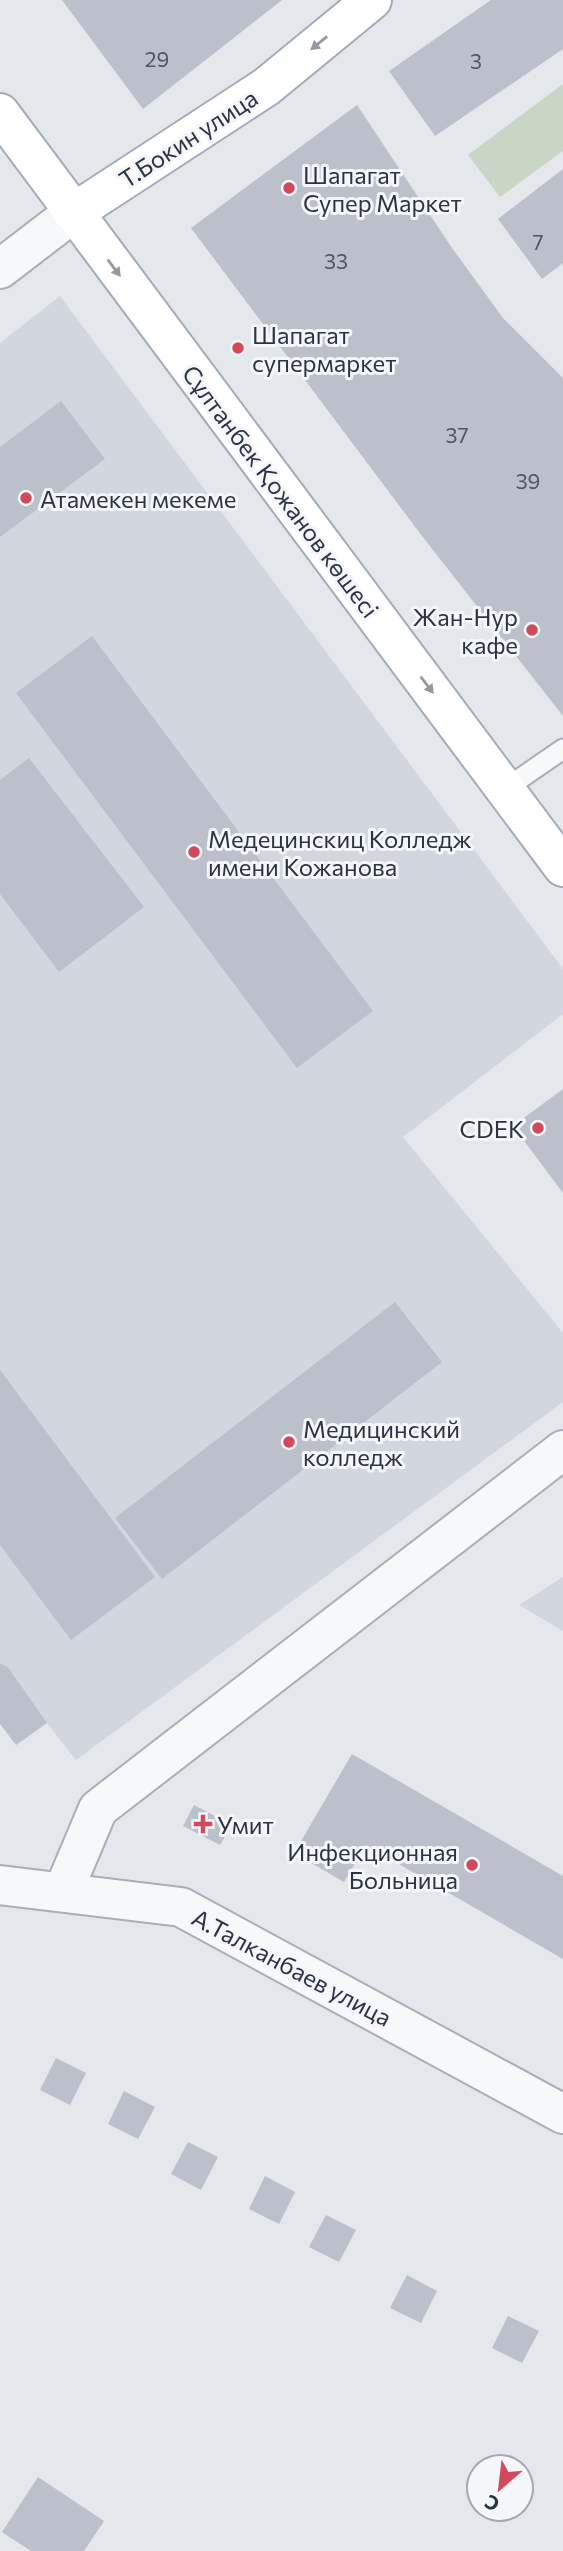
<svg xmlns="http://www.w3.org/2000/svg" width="563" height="2551" viewBox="0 0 563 2551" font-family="Commissioner,sans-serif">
  <rect width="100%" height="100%" fill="#e4e7ec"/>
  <path fill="#d2d6de" d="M60,296l503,673v45l-160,123 160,196v69l-487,358 -29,-37 -39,-56 -8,-4v-1320z
    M563,1577v54l-44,-26z"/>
  <path fill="#c9d6c5" d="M563,84v67l-63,46 -32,-42z"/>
  <path fill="#bbc0ca" d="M62,0h220l-139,109z
    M491,0h72v49l-128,87 -46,-65z
    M357,105l95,143 51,70 60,60v338l-141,-180 -231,-308z
    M563,169v94l-21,16 -44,-60z
    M61,401l44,58 -105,78v-90z
    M92,636l281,375 -76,57 -281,-375z
    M29,758l115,149 -85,65 -59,-78v-114z
    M563,1089v104l-50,-67z
    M395,1302l47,60 -280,217 -47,-61z
    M0,1370l155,207 -84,63 -71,-95z
    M0,1663l8,4 39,56 -31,22 -16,-21z
    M352,1754l211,122v83l-197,-114 -22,37 -50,-29z
    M194,1805l38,20 -12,20 -37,-19z
    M56,2058l30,15 -16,32 -30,-15z
    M124,2091l31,16 -17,32 -30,-15z
    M188,2142l30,15 -17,33 -30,-16z
    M265,2176l30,16 -16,32 -30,-15z
    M326,2215l30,15 -17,32 -30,-15z
    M407,2275l30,16 -16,32 -31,-15z
    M508,2316l31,15 -17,32 -30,-15z
    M38,2477l66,44 -20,30h-53l-29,-19z"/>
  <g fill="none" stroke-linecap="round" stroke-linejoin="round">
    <g stroke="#a9aeb7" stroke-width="23">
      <path id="lane" d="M505,789l58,-40"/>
    </g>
    <g stroke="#a9aeb7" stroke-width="42">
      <path id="street" d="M0,269l73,-56
        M0,1885l181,22 382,207
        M63,1892l35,-83 465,-359"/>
    </g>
    <g stroke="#a3abb8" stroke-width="42">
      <path id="primary" d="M0,113l563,754
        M73,213l193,-126 106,-87"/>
    </g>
    <use href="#lane" stroke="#f7f8fa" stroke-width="19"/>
    <use href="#street" stroke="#f7f8fa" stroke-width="38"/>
    <use href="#primary" stroke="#fff" stroke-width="38"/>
  </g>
  <defs><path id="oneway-solid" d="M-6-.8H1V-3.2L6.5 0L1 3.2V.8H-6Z" transform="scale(1.75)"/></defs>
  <g fill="#959aa2">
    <use href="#oneway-solid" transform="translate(319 43) rotate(141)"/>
    <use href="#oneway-solid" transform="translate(114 268) rotate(53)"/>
    <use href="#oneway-solid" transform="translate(427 685) rotate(53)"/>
  </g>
  <g fill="#d1495b" stroke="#f4f6f9" stroke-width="2.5">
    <circle cx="289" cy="188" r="7"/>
    <circle cx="238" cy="348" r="7"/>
    <circle cx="26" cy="498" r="7"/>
    <circle cx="532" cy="630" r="7"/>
    <circle cx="194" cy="852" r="7"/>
    <circle cx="538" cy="1128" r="7"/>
    <circle cx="289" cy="1442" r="7"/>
    <path d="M199.5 1813.5h7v7h7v7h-7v7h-7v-7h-7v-7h7z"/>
    <circle cx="472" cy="1865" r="7"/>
  </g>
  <g text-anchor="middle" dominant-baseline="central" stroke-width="6" stroke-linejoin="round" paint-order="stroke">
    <g font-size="21" fill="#4f5766">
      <text x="157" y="58">29</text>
      <text x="476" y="60">3</text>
      <text x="538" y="241">7</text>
      <text x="336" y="260">33</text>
      <text x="457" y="434">37</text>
      <text x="528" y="480">39</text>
    </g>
    <g font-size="24" fill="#2b3445" stroke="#f4f6f9">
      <text transform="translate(188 138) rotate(-33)">Т.Бокин улица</text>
      <text transform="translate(281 491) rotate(53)">Сұлтанбек Қожанов көшесі</text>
      <text transform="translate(292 1967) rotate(28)">А.Талканбаев улица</text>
    </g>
    <g font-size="24" fill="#2b3445" stroke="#f4f6f9" text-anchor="start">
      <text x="303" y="174">Шапагат<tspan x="303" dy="28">Супер Маркет</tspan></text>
      <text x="252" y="334">Шапагат<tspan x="252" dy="28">супермаркет</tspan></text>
      <text x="40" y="498">Атамекен мекеме</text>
      <text x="518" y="616" text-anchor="end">Жан-Нур<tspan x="518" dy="28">кафе</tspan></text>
      <text x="208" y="838">Медецинскиц Колледж<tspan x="208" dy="28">имени Кожанова</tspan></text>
      <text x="524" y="1128" text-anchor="end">CDEK</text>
      <text x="303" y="1428">Медицинский<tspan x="303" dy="28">колледж</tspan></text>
      <text x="217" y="1824">Умит</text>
      <text x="458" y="1851" text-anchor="end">Инфекционная<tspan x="458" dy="28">Больница</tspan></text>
    </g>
  </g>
  <g transform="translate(500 2488) rotate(208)"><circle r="33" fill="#f4f6f9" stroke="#a4a8b1" stroke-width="2"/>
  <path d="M0-5L12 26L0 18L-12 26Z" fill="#d1495b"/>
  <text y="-10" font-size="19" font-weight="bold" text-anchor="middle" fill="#2b3445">С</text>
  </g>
</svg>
